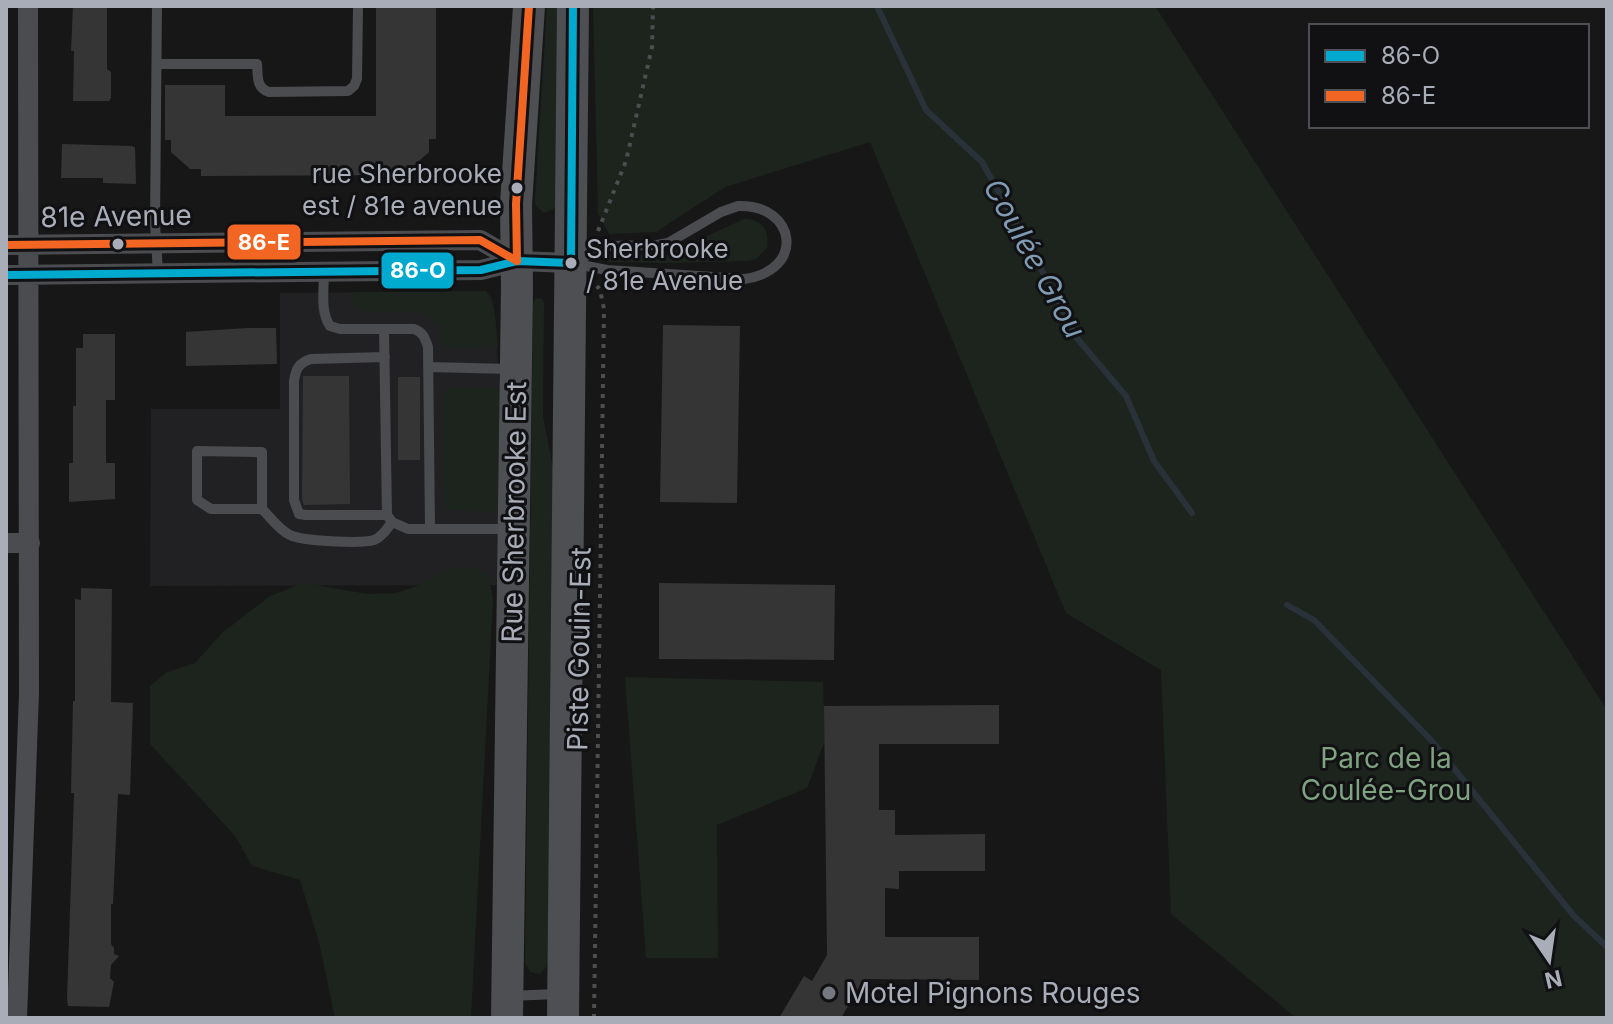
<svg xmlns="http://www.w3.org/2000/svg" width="1613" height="1024" viewBox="0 0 1613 1024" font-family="Inter,sans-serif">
  <rect width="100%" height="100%" fill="#171717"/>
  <path fill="#212123" d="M486,291l6,8 2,10 6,79 -3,197 -347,1 1,-177h129v-116z"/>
  <path fill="#1d241e" d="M547,6h10l1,192 -4,11 -10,4 -8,-7 -1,-6z
    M593,6h562l452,704v308h-311l-125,-104 -10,-244 -95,-57 -196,-471 -145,45 -69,45 -47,2 -11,-21z
    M744,219c18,-1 26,13 23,29l-11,11 -9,2 -78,2 -61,-1 -4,-4 6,-4 56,1z
    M486,291c11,16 10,38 12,56l-52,1 -6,-6 -1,-15 -16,-15 -59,-1 -6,-2 -5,-8v-9z
    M536,298l6,1 2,4 -1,113 12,62 -7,478 -1,10 -7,8 -10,-2 -5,-10 8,-659z
    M450,388h50l-2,124 -47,-2 -5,-1 -2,-3 -1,-110 3,-7z
    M466,566c24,5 23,12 27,34l-22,418h-136l-16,-76 -19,-62 -48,-14 -16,-29 -86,-93v-58l17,-14 28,-9 28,-31 47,-36 33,-13 65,11 28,-1 24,-8 28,-16z
    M625,677l198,5 2,58 -18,48 -90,37 1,133h-72z"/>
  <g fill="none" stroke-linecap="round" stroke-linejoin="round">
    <path stroke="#2a3239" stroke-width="6" d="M877,6l49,104 56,52 53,95 41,80 50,59 28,65 38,52
      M1287,605l27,15 116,119 144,177 33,31"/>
  </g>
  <path fill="#353536" d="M73,6h34v63l4,3v26l-2,3h-36l1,-50h-3z
    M376,6h60v133h-7v13l-19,17 -10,-1v7l-199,1v-7h-11l-19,-17v-12h-6v-55h60v31h151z
    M62,144l71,2v1h2l1,37 -33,-1v-5h-42z
    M663,325l77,1 -3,177 -77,-1z
    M247,328h29l1,36 -91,2v-34z
    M83,334h32v66h-9v63h9v36l-46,3v-39h4v-57h3v-58h7z
    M303,376h46l1,128 -46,1 -2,-6z
    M398,377h22v83h-22z
    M659,583l176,2 -1,75 -175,-1z
    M81,588l31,1 -1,113 22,1 -3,92 -12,-1 -5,110h-2v40l3,4v6l5,2 -8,9 -1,13 4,4 -5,25 -41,-1 -1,-7 7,-206h-3l2,-92h2v-102l6,1z
    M999,705v39h-120v66h16v25l90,-1v37h-86v18l-14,-1v49h94v43l-115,-1 -23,39h-62l25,-42 8,5 15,-26 -3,-249z"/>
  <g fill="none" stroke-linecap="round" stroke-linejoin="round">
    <path stroke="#4d4e52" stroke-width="4" stroke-dasharray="4 6" stroke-linecap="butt" d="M598,231l28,-70 26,-114 1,-41
      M594,1018l10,-709 -4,-19 -3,-4"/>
    <path stroke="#4b4c50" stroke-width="10" d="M157,6l-2,217 3,50
      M157,64h100c1,12 -1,24 12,28l79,-1 6,-5 3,-7 1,-73
      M738,206c59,-2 68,65 6,73l-137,-9 -36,-7 37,-17 49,-1 11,-2 53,-31z
      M324,272c0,17 -4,40 6,54l10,3h74c9,3 11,9 14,18l2,181
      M384,329l3,186 5,7 16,7h102
      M385,357l-74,2c-12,4 -15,9 -17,22v119l5,14 7,1h81
      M428,367l82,2
      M262,509v-57l-65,-1v49l14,9h51c9,9 17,21 28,26 12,6 71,9 84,5 8,-3 13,-11 18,-18
      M509,996l48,-2"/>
    <path stroke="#4b4c50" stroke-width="20" d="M6,245l474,-5 37,21
      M6,275l475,-5 36,-9 54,2
      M6,543h24
      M17,1018l12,-325 -1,-687"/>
    <path stroke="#4d4f52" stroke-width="32" d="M507,1018l10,-731 -1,-83 13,-198
      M563,1018l10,-1012"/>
    <g stroke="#111113" stroke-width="14">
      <path id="bus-1" d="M6,275l475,-5 36,-9 54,2 2,-257"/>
    </g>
    <g stroke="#111113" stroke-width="14">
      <path id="bus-2" d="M6,245l474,-5 37,21
        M517,261l-1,-57 13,-198"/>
    </g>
    <use href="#bus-1" stroke="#00a9ce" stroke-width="8"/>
    <use href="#bus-2" stroke="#f26522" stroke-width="8"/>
  </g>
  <g fill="#a8adb8" stroke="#111113" stroke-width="3">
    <circle cx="517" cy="188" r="7"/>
    <circle cx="118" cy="244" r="7"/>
    <circle cx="571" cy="263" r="7"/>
  </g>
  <circle fill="#757880" stroke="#111113" stroke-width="3" cx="829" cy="993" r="8"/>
  <g text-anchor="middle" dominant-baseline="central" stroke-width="6" stroke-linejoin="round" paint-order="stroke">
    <g font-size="26" fill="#a8adb8" stroke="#111113" text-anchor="end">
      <text x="502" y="173">rue Sherbrooke<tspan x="502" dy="32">est / 81e avenue</tspan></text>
      <text x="586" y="248" text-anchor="start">Sherbrooke<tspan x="586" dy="32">/ 81e Avenue</tspan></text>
    </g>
    <g font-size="28" fill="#a8adb8" stroke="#111113">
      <text transform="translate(116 216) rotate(-1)">81e Avenue</text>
      <text transform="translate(514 512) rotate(-89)">Rue Sherbrooke Est</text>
      <text transform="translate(579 649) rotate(-89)">Piste Gouin-Est</text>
    </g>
    <g font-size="28" fill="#7fa381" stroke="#111113">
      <text x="1386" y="758">Parc de la<tspan x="1386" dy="32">Coulée-Grou</tspan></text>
    </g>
    <g font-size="28" fill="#a8adb8" stroke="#111113" text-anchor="start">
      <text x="845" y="993">Motel Pignons Rouges</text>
    </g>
    <g font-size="30" font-style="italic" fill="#7f9bb3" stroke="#111113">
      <text transform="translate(1035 258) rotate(61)">Coulée Grou</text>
    </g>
  </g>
  <g stroke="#111113" stroke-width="3">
    <rect x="226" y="223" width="76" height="38" rx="8" fill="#f26522"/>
    <rect x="380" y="251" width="75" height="39" rx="8" fill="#00a9ce"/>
  </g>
  <g font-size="22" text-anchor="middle" font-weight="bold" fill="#fff">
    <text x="264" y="250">86-E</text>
    <text x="418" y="278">86-O</text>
  </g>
  <rect width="1613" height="1024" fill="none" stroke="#a8adb8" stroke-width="16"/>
  <rect x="1309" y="24" width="280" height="104" fill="#111113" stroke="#4d4f55" stroke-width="2"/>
  <rect x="1325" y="50" width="40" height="12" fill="#00a9ce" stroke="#4d4f55" stroke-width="2"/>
  <text x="1381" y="64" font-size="24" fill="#a8adb8">86-O</text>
  <rect x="1325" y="90" width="40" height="12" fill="#f26522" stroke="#4d4f55" stroke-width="2"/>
  <text x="1381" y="104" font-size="24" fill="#a8adb8">86-E</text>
  <g transform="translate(1549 960) rotate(167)" stroke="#111113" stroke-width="6" paint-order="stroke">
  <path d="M0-6L14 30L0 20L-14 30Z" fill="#a8adb8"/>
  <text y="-12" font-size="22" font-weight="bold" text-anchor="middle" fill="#a8adb8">N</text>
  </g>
</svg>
